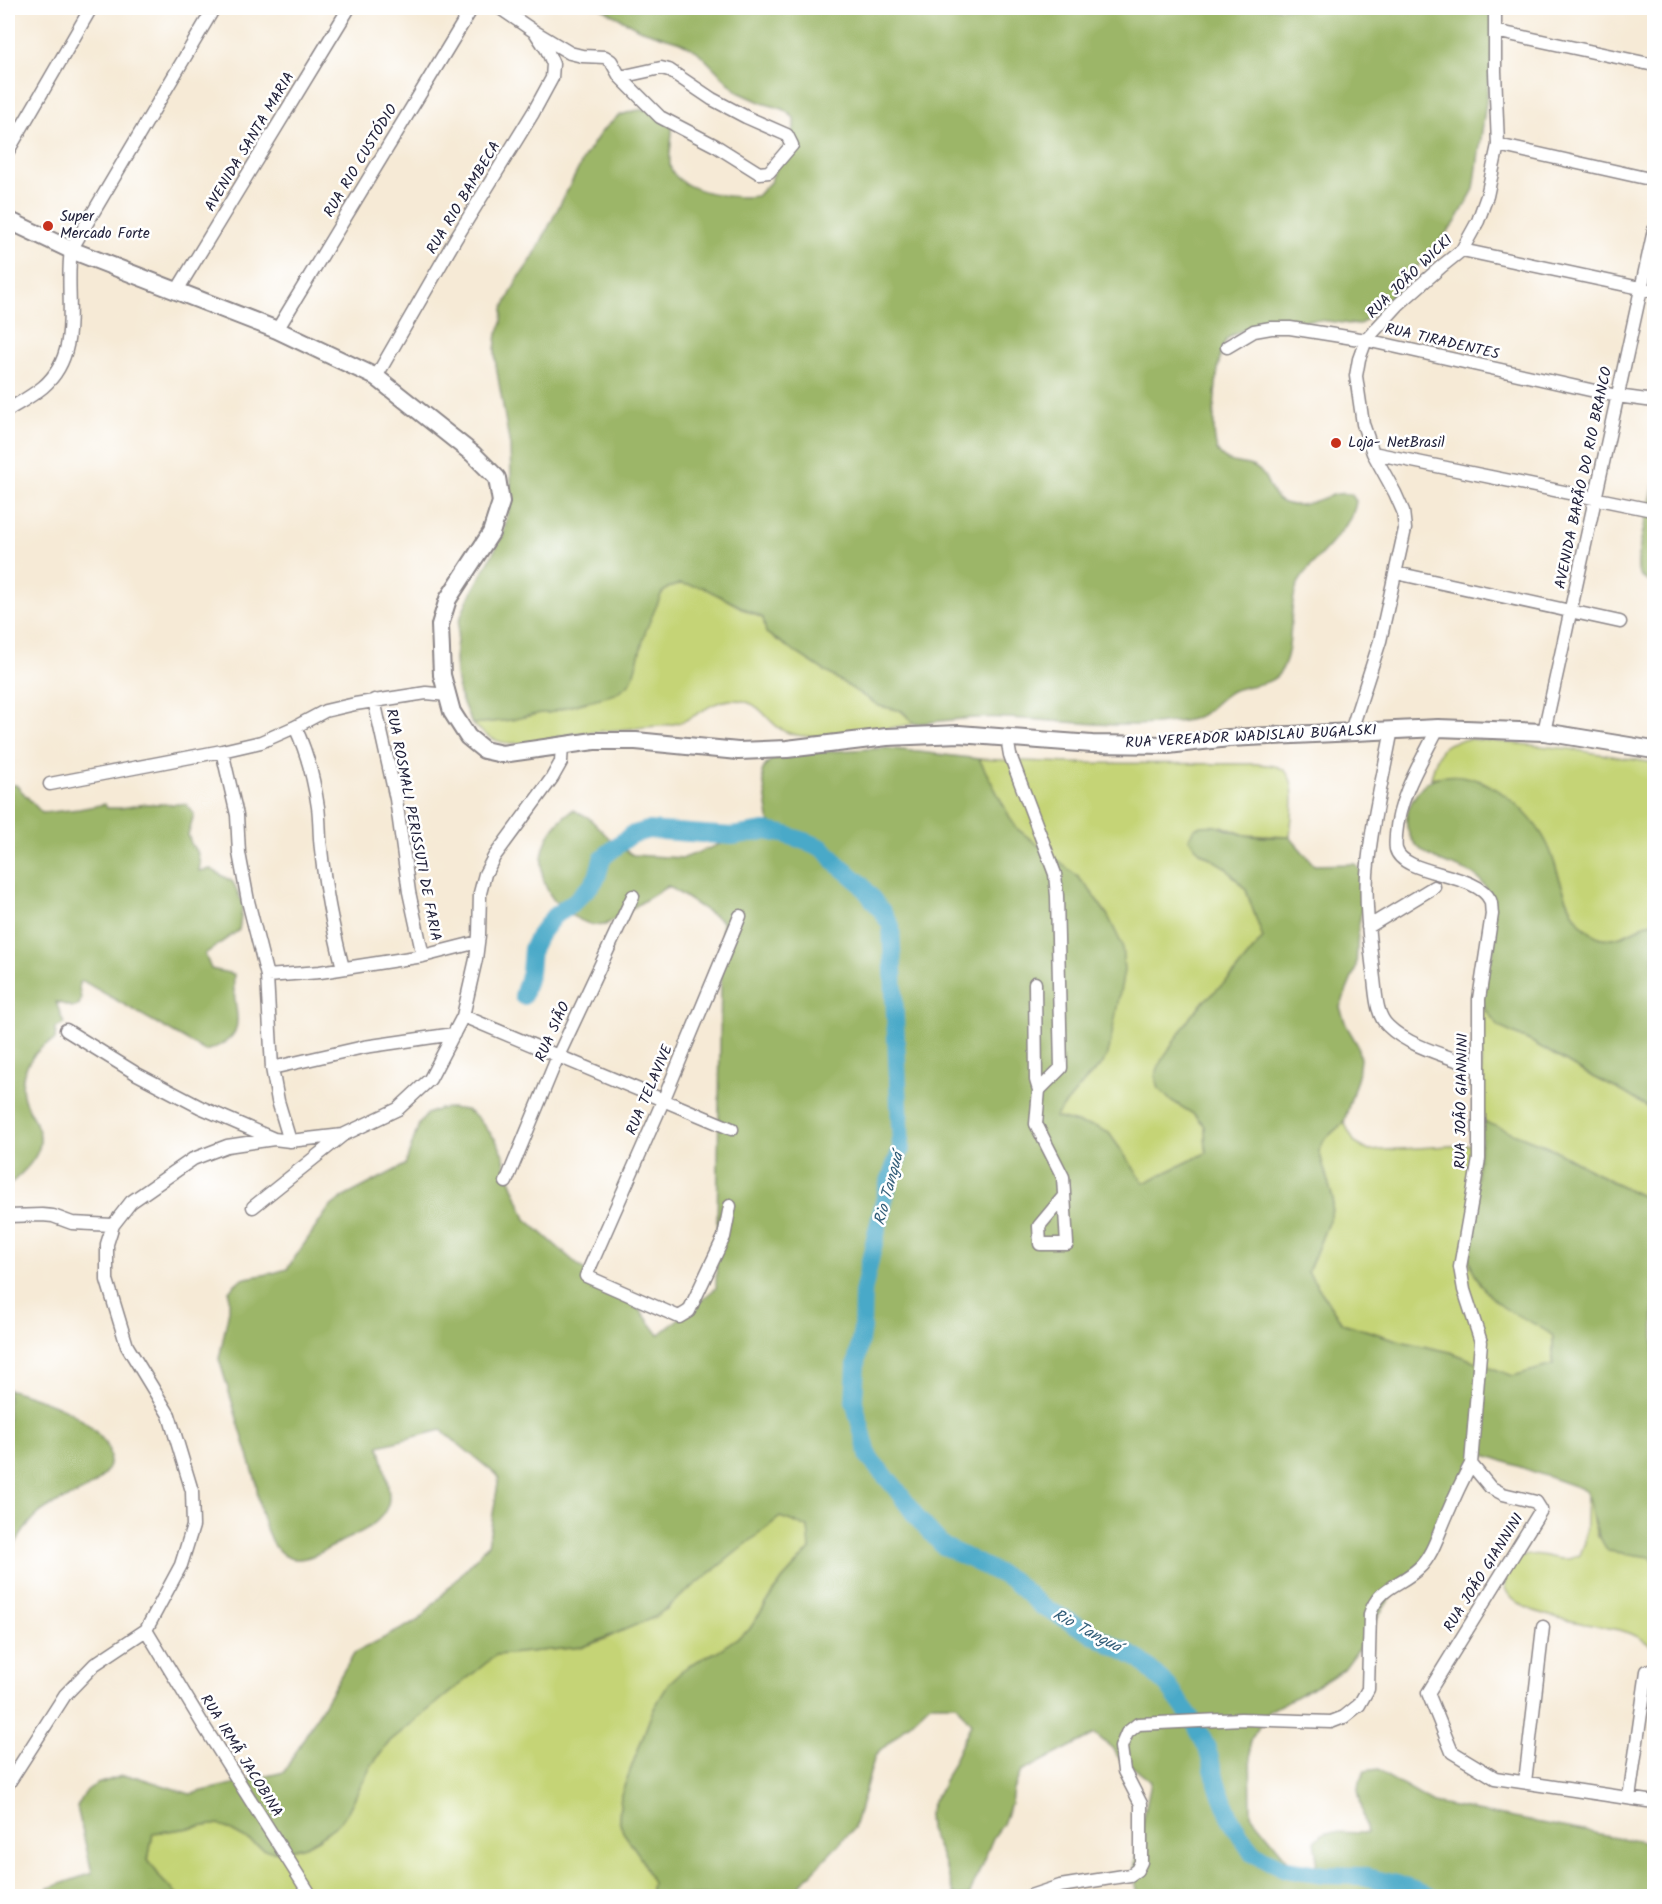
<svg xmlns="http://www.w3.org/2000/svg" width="1662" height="1904" viewBox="0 0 1662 1904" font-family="Kalam,sans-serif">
  <rect width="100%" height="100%" fill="#fff"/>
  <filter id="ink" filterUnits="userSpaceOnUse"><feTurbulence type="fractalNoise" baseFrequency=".0167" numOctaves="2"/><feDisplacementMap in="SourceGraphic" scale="12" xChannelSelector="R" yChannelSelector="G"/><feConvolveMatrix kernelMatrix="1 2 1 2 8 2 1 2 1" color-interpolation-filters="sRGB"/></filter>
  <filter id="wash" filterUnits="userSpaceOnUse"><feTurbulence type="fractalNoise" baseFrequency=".008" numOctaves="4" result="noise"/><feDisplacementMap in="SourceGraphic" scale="24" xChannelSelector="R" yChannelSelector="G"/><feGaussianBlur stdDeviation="1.35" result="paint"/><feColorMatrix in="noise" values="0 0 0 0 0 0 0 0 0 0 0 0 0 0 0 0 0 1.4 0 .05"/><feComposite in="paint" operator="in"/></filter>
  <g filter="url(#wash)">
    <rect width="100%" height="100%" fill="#f6ead6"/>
    <path fill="#c5d476" stroke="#747b58" stroke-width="1.5" d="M680,584l22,2 45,25 43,20 112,81 13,12c-29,4 -98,18 -123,10 -27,-7 -27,-36 -62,-34 -18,1 -32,16 -49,22 -12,4 -25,4 -36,5 -23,3 -46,4 -69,7 -22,3 -46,11 -68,9 -15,-1 -25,-10 -36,-19l39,-4 85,-20 59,-100 13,-12z
      M1471,739l99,10 84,14v158c-15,5 -34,20 -51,17 -38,-8 -43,-75 -61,-103 -11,-17 -25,-30 -41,-42 -6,-4 -13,-9 -20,-12 -13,-4 -36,-6 -50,-3 7,-28 10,-37 40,-39z
      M979,759l91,4 189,1c9,1 20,1 27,8 12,11 5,50 4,65l-45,-2 -23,-9 -22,26 25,15 21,23 17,48 -32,39 -27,24 -13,15 -12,21 -10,62 26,16 10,11 1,27 -62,30 -35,-50 -15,-7 -10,-1 -29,-8 30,-36 18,-18 5,-147 -19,-27 -13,-14 -61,-48z
      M1479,1001l20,26 33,15 50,29 43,22 29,18v91l-43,-21 -58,-32 -70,-28z
      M1344,1122l11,21 14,8 112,-7 22,163 39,20 11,9v29l-40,11 -63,-24 -46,-10 -62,-19 -34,-51 23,-57 2,-16 -14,-48 5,-11z
      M1587,1490l7,35 4,12 52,20 4,8v84c-9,-9 -19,-15 -31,-18 -24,-7 -127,-14 -118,-53 1,-8 10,-18 17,-21 16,-7 29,3 45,2 4,0 10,-3 13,-4l5,-13z
      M780,1517l28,10 3,22 -29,31 -33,50 -33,22 -27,13 -36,45 -32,85 -2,23 4,14 17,24 12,27 -2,13h-471l-16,-15 -15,-21 5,-27 66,-9 47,26 15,2 24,-6 13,-7 21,-16 9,-12 23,-45 19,-25 106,-86 87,-8 22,-8 62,-30 10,-11z"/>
    <path fill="#9cb667" stroke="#5f6c51" stroke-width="1.5" d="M601,8h898l-25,181 -19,34 -71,83 -25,19c-16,-1 -34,-6 -50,-5 -16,1 -65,6 -76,15 -4,2 -8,6 -9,10 -8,15 -15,94 -5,108 9,13 26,8 37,15 14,8 12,29 28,35 20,7 34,-5 53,-9 4,-1 10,0 14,0l5,7c-2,27 -43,56 -57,81 -13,26 -3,64 -18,89 -11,17 -32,12 -49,20 -15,8 -23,23 -40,28 -9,3 -18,3 -27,4 -54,6 -106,-3 -159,-5 -31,-2 -61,3 -91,6l-13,-13 -23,-5 -113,-73 -3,-15 -61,-31 -22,-3 -12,4 -6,5 -16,37 -13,47 -5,8 -13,9 -48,13 -18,6h-8l-30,7 -39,4 -13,-30 -3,-20 -1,-15 4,-37 7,-19 37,-68 7,-30 1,-29 -1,-30 -14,-80 -1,-16 2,-16 5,-11 1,-14 15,-30 14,-20 53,-103 16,-24 17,-16 15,-5 14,-2 25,18c1,12 -5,32 -1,42 11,24 63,30 86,27l14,-15 8,-25 15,-28v-10l-11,-9 -21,-6 -24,-11 -41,-41 -17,-9 -41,-13z
      M1654,485v98c-5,-1 -12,-4 -15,-10 -6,-13 12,-72 15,-88z
      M885,748l94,11 36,68 61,48 13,14 19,27 14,29 2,26 -15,79 -6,13 -18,18 -30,36 29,8 10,1 15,7 35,50 62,-30 -1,-27 -10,-11 -26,-16 -10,-10 -4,-13 6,-15 30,-45 13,-15 27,-24 32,-39 -17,-48 -21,-23 -25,-15 -11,-13 5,-11c23,-7 31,3 52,7 13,3 29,2 44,2l24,28 41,-1 10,11v15l-7,40 -2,38 -16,39 6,18 11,19 3,15 -2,16 -14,47 -20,18 -5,11 14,48 -2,16 -23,57 34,51 62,19 46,10 63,24 40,-11v-29c-16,-13 -34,-18 -50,-29 -18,-13 -29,-31 -35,-51l15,-135 70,28 58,32 43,21v363l-4,-8 -42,-6c-14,-20 -16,-37 -22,-61l-106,-37 -32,51 -17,48 -36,38 -40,64 -11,15 -14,9 -61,33 -19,30 1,74 45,55 20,-4 1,-12 -2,-13 10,-9 42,1 -9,-43 1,-8 6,-11 14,-2 9,8 45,26 221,41v52h-512l-5,-6 -3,-14 1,-16 16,-78 -18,-15 -13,-8 -8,-11 -17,-14 -74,38 -8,18 -2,13 -8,21 -10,14 -24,58h-14l-14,-41 -12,-26 -1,-14 5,-14 8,-13 30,-64 -15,-20h-26l-55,52 -21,72 -53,56 -2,12h-149l2,-13 -12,-27 -17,-24 -4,-13 2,-24 32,-85 16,-27 20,-18 27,-13 33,-22 33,-50 28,-31 -2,-22 -28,-10 -125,100 -72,30 -87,8 -106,86 -19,25 -23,45 -9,12 -21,16 -13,7 -24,6 -15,-2 -47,-26 -66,9 -5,27 15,21 16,15h-136l6,-8 43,-15 -15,-66 8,-14 12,-9 25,-8 15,1 53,17 94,-22 70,-119 65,-33 69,-75 11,-68 -58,-47 -62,16c3,14 13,45 9,59 -8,20 -28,28 -46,36 -13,7 -27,16 -42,18 -33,3 -42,-55 -44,-78l-37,-122 10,-49v-19c12,-15 17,-13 34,-16 8,-1 16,-4 24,-6l42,-61 13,-10 63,-33 14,-41 8,-10 12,-5 11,-1 16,2 11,7 18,22 8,14 3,16 20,50 71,63 44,29 18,24 57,-47 6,-367 -54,-35 -63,39c-12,2 -21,-3 -31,-8 -44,-24 -42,-81 -1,-107l15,7 28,28 17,10 51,3 86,-33 -8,-53c5,-13 14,-15 27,-18z
      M1443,776c6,0 12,-1 18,0 37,5 75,41 89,74 11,28 19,79 52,88 17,4 37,-12 52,-17v190l-29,-18 -43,-22 -50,-29 -33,-15 -20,-26c10,-36 24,-67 10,-103 -1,-4 -2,-10 -5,-13 -10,-15 -29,-17 -44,-24 -32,-14 -44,-38 -23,-68 8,-10 14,-15 26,-17z
      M8,785h8l26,28 37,-4 26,-5 2,4h14l25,-4h40l8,10 -6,21 4,11 5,5 3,13 -1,7 12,-2 22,13 10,22 -4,26 -34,24 6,15 23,5c-4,39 22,61 -29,77l-122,-70 -4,2c-1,10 5,14 -1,23l-6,1 -16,-5 8,22 -8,4 -1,12c-23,9 -38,34 -31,59 6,19 22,31 14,52 -6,14 -19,25 -30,35z
      M8,1389c35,11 71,20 95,51 7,8 9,19 4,30 -13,22 -42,27 -62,39 -16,10 -27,31 -37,46z"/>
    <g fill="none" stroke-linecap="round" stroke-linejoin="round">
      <path stroke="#49a9c8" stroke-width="18" d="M523,996l7,-24 2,-23 7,-14 15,-19 21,-15 18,-18 4,-6 5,-18 5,-5 24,-19 17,-5 84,6 33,-5 18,3 25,8 14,6 8,7 6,8 24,20 24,31 7,12 10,223 -13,35 -17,72 -8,37 -1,36 -6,36 -2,36 15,57 25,28 24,33 25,27 69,34 29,26 99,54 28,26 22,30
        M1196,1726l11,22 12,42 13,32 20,31 34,16 38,6 38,1 35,8 32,12"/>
    </g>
  </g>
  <g filter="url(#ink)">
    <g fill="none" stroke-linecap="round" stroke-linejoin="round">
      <g stroke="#8c8688" stroke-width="15">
        <path id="street" d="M500,8l35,24 35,21 12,3 23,1 6,4 9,16 40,40 56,29 43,27 10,-1 23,-27 -5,-10 -41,-18 -34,-18 -43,-29 -8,-2 -41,9
          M1495,31l159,34
          M1498,145l156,35
          M8,151l83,-143
          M1462,250l192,41
          M176,292l173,-284
          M277,330l195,-322
          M1227,347l27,-16 17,-3h19l76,12 251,56 37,5
          M376,377l80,-139 77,-125 19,-35 1,-14 -6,-14 -10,-15
          M8,410c11,-7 24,-14 35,-23 41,-35 21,-91 28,-137l143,-242
          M1373,453l279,57
          M1396,573l224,49
          M374,700l22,99 13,93 14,64
          M295,727c12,25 19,53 23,80 2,14 1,28 3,42 4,41 12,80 22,119
          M1438,728c-17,34 -39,68 -42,107 0,4 -1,9 0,14 7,27 81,23 94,51 2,4 1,10 2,14l-13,85v160l-19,108 4,23 17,52 -10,122 19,23 13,7 33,8 5,8 -113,183 24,59 43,26 159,24
          M1392,729c-9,49 -21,96 -25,145 -2,35 3,70 7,105 2,15 2,36 14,47 21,21 63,31 91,42
          M1351,731l29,-90 25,-112 -2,-18 -8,-18 -22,-40 -10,-29 -7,-48 3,-17 7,-19 33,-36 43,-38 20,-16 16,-29 9,-25 11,-51 -3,-74v-63
          M1544,732l110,-502
          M1007,738l3,17 45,119 2,22 4,172 -22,22 -3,34 27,53 4,67h-27l-1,-18 25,-30
          M222,751l15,64 2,38 9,48 19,75 5,92 6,33 12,40
          M50,784l172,-33 39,-9 34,-15 30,-16 30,-7 71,-11 22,2
          M1368,927l66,-40
          M267,976l53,-4 103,-16 55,-14
          M1035,983l1,97 3,10
          M463,1016l269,113
          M66,1030l71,44 63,33 74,32
          M272,1068l92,-21 90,-13
          M506,1182l52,-126 75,-160
          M730,1206l-6,31 -35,74 -10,6 -93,-41 77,-175 77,-185
          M253,1207l90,-72
          M8,1216l34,-1 11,1 19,7 41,2
          M146,1630l59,98 106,168
          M1525,1782l18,-155
          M8,1784l57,-89 30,-31 51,-34 35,-65 12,-39 -1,-35 -23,-76 -42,-69 -20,-66v-36l6,-19 18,-23 62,-43 34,-13 47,-7 16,2 53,-6 55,-26 32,-30 33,-63 13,-57 3,-24 1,-42 5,-19 9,-17 58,-79 9,-16 1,-16
          M1629,1798l18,-127
          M1030,1896l30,-10 70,-11 7,-5 4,-8v-58l-17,-33 -3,-24 6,-14 11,-9 103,-5 90,3 13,-5 15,-12 9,-16 2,-75c9,-28 30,-28 49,-46 13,-12 19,-33 26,-49 8,-19 16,-37 26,-55"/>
      </g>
      <g stroke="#8c8688" stroke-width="20">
        <path id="secondary" d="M8,220l63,30 206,80 99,47 97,77 24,24 4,24 -10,31 -43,66 -8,26 2,50 10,37 16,25 16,13 18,4 92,-13h42l102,10 49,-2 100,-12 72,-3 133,10 76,1 61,-7 209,-10 106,4 110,18"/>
      </g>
      <use href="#street" stroke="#fff" stroke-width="12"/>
      <use href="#secondary" stroke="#fff" stroke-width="16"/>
    </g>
  </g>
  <g fill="#c8321e" stroke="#fff" stroke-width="2">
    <circle cx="48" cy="226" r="6"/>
    <circle cx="1336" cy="443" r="6"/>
  </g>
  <g text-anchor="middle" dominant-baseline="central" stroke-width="5" stroke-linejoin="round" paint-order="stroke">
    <g font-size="15" fill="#22223b" stroke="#fff">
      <text transform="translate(250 142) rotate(-59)">AVENIDA SANTA MARIA</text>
      <text transform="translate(361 161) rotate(-59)">RUA RIO CUSTÓDIO</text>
      <text transform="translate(464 198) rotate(-59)">RUA RIO BAMBECA</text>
      <text transform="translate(1410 277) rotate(-44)">RUA JOÃO WICKI</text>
      <text transform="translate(1442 342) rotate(13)">RUA TIRADENTES</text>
      <text transform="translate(1584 478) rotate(-78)">AVENIDA BARÃO DO RIO BRANCO</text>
      <text transform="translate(1251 737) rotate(-3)">RUA VEREADOR WADISLAU BUGALSKI</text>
      <text transform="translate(413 825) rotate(79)">RUA ROSMALI PERISSUTI DE FARIA</text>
      <text transform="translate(553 1032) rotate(-66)">RUA SIÃO</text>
      <text transform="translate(650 1090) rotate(-67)">RUA TELAVIVE</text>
      <text transform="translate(1462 1101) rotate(-89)">RUA JOÃO GIANNINI</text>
      <text transform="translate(1484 1573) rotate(-58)">RUA JOÃO GIANNINI</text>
      <text transform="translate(241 1756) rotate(58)">RUA IRMÃ JACOBINA</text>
    </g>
    <g font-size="15" fill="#22223b" stroke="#fff" text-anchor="start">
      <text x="60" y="217">Super<tspan x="60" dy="17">Mercado Forte</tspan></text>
      <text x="1348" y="443">Loja- NetBrasil</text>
    </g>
    <g font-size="16" font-style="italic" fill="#345f7a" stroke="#fff">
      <text transform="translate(889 1189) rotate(-75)">Rio Tanguá</text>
      <text transform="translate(1087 1631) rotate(28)">Rio Tanguá</text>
    </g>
  </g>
  <rect width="1662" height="1904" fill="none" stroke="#fff" stroke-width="30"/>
</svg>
